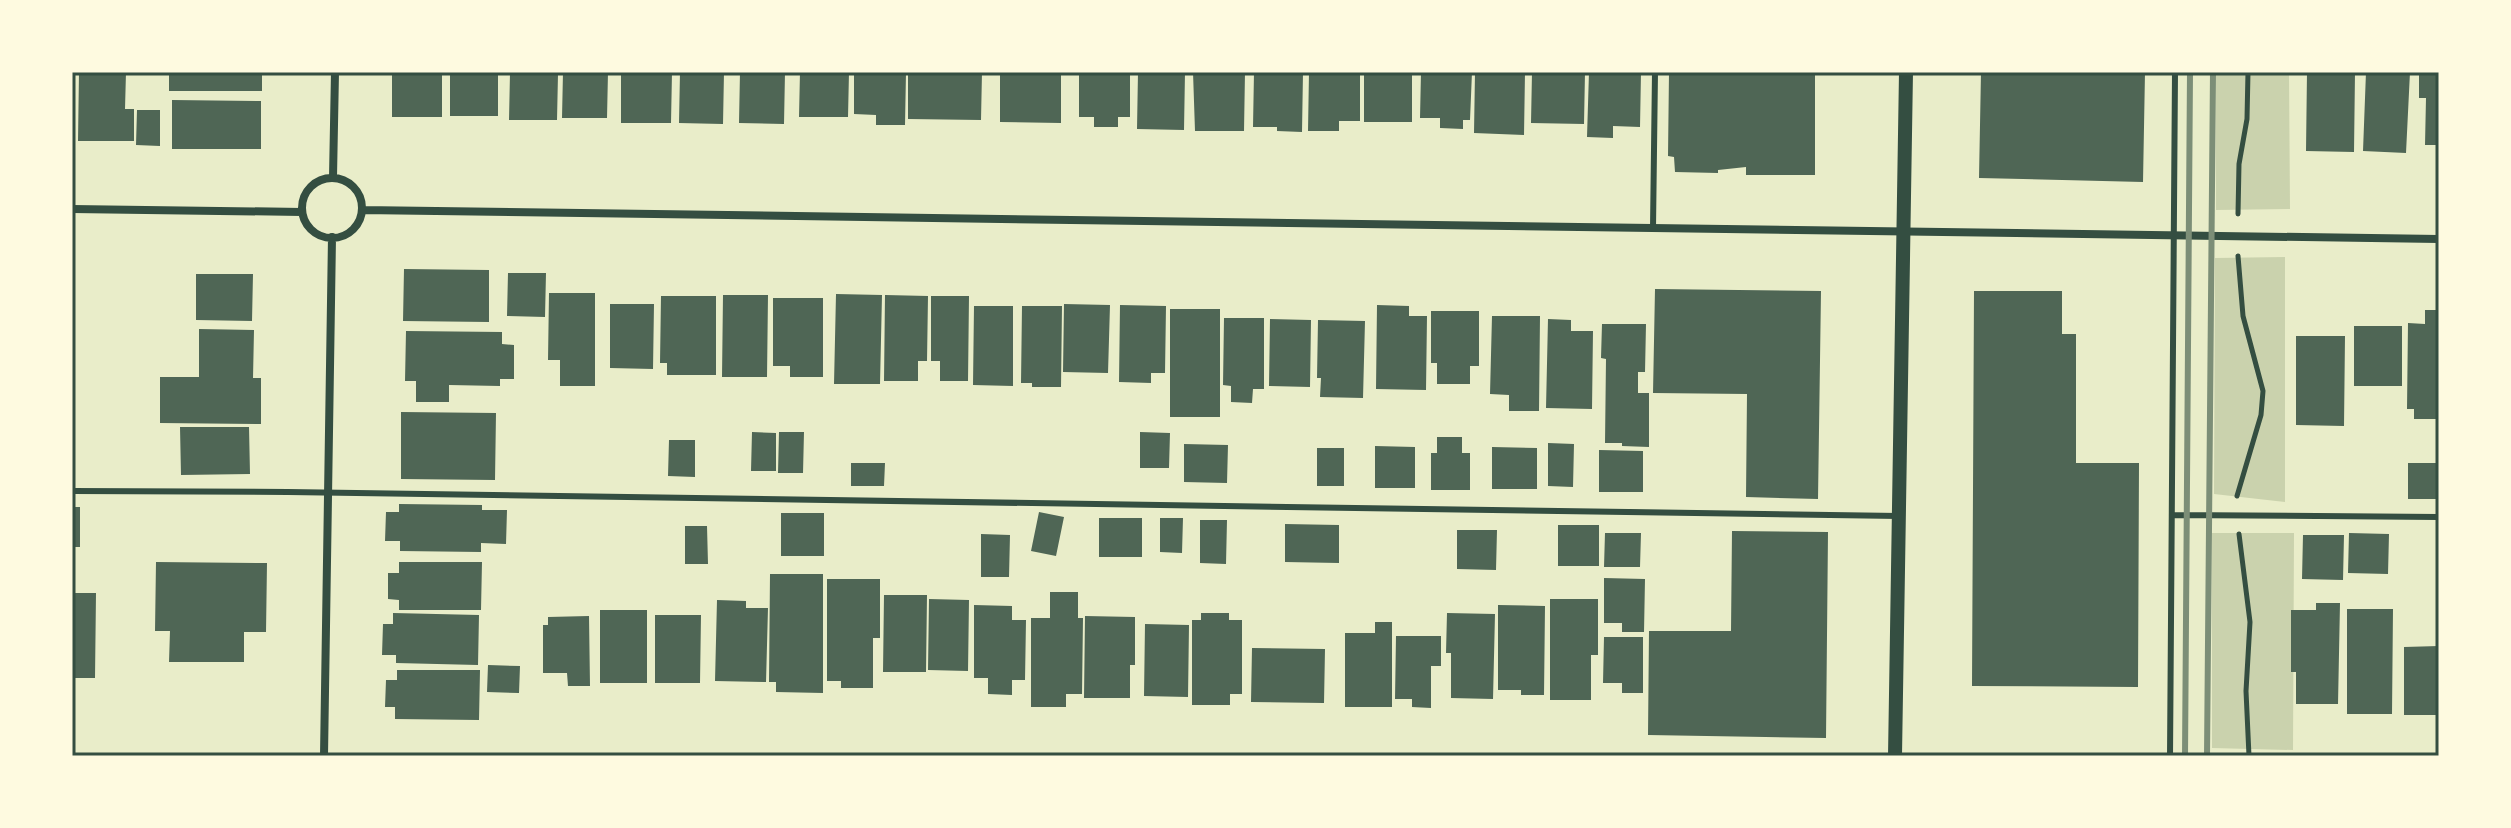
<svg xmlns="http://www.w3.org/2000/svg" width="2511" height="828" viewBox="0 0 2511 828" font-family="Quicksand,sans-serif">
  <rect width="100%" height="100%" fill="#e9edc9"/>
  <path fill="#cad2ad" d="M2216,72h73l1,137 -74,1z
    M2285,257v245l-71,-8 1,-236z
    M2212,533h82l-1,217 -81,-2z"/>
  <path fill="#4f6655" d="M79,72h47l-1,37h9v32h-56z
    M169,72h93v19h-93z
    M392,72h50v45h-50z
    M450,72h48v44h-48z
    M563,72h45l-1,46h-45z
    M621,72h51l-1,51h-50z
    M680,72h44l-1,52 -44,-1z
    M740,72h45l-1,52 -45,-1z
    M800,72h49l-1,45h-49z
    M854,72h52l-1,53h-29v-10l-22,-1z
    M908,72h74l-1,48 -73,-1z
    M1000,72l61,1v50l-61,-1z
    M1079,72h51v45h-12v10h-24v-10h-15z
    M1138,72h47l-1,58 -47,-1z
    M1193,72h52l-1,59h-49z
    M1254,72h49l-1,60 -25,-1v-4h-24z
    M1309,72h51v49h-21v10h-31z
    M1364,72h48v50h-48z
    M1421,72h51l-2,48h-7v9l-23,-1v-10h-20z
    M1475,72h50l-1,63 -50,-2z
    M1532,72h53l-1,52 -53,-1z
    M1589,72h52l-1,55 -27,-1v12l-26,-1z
    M1669,72h146v103h-69v-8l-28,3v3l-43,-1 -1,-15 -6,-1z
    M1981,72h164l-2,110 -164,-4z
    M2307,72h48l-1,80 -48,-1z
    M2366,72h44l-4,81 -43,-2z
    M2419,72h20v73h-14l1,-47h-7z
    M510,73l48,1 -1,46h-48z
    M172,100l89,1v48h-89z
    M137,110h23v36l-24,-1z
    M404,269l85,1v52l-86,-1z
    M508,273h38l-1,44 -38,-1z
    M196,274h57l-1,47 -56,-1z
    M1655,289l166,2 -3,208 -72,-2 1,-103 -94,-1z
    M1974,291h88v43h14v129h63l-1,224 -166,-1z
    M549,293h46v93h-35v-26h-12z
    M836,294l46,1 -2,89h-46z
    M723,295h45l-1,82h-45z
    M885,295l43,1 -1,65h-9v20h-34z
    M661,296h55v79h-49v-12h-7z
    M931,296h38l-1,85h-28v-20h-9z
    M773,298h50v79h-33v-11h-17z
    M610,304h44l-1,65 -43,-1z
    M1064,304l46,1 -2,68 -45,-1z
    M1120,305l46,1 -1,67h-14v10l-32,-1z
    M1377,305l32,1v10h18l-1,74 -50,-1z
    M974,306h39v80l-40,-1z
    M1022,306h40l-1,81h-29v-4h-11z
    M1170,309h50v108h-50z
    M2425,310h14v109h-25v-10h-7l1,-86 17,1z
    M1431,311h48v55h-9v18h-33v-21h-6z
    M1492,316h48l-1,95h-30v-16l-19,-1z
    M1224,318h40v71h-11l-1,14 -21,-1v-16l-8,-1z
    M1270,319l41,1 -1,67 -41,-1z
    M1548,319l23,1v11h22l-1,78 -46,-1z
    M1318,320l47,1 -2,77 -43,-1 1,-19h-4z
    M1602,324h44l-1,48h-7v21h11v54l-27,-1v-3h-17l1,-84 -5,-1z
    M2354,326h48v60h-48z
    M199,329l55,1 -1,48h8v46l-101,-1v-46h39z
    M406,331l96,1v12l12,1v34h-14v7l-51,-1v17h-33v-21h-11z
    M2296,336h49l-1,90 -48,-1z
    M401,412l95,1 -1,67 -94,-1z
    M180,427h69l1,47 -69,1z
    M752,432l24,1v38h-25z
    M779,432h25l-1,41h-25z
    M1140,432l30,1 -1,35h-29z
    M1437,437h25v16h8v37h-39v-37h6z
    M669,440h26v37l-27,-1z
    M1548,443l26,1 -1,43 -25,-1z
    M1184,444l44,1 -1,38 -43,-1z
    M1375,446l40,1v41h-40z
    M1492,447l45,1v41h-45z
    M1317,448h27v38h-27z
    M1599,450l44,1v41h-44z
    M851,463h34l-1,23h-33z
    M2408,463h31v36h-31z
    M399,504l83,1v5h25l-1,34 -25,-1v9l-81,-1v-10h-15l1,-29h13z
    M72,507h8v40h-8z
    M1039,512l25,5 -8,39 -25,-5z
    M781,513h43v43h-43z
    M1099,518h43v39h-43z
    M1160,518h23l-1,35 -22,-1z
    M1200,520h27l-1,44 -26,-1z
    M1285,524l54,1v38l-54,-1z
    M1558,525h41v41h-41z
    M685,526h22l1,38h-23z
    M1457,530h40l-1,40 -39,-1z
    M1732,531l96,1 -2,206 -178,-3 1,-104h82z
    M1605,533h36l-1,34h-36z
    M2349,533l40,1 -1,40 -40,-1z
    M981,534l29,1 -1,42h-28z
    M2303,535h41l-1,45 -41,-1z
    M156,562l111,1 -1,69h-22v30h-75l1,-31h-15z
    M399,562h83l-1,48h-82v-10l-11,-1v-26h11z
    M770,574h53v119l-47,-1v-10h-7z
    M1604,578l41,1 -1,53h-22v-9h-18z
    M827,579h53v59h-7v50h-32v-7h-14z
    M1050,592h28v26h5l-1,76h-16v13h-35v-89h19z
    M72,593h24l-1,85h-23z
    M884,595h43l-1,77h-43z
    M929,599l40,1 -1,71 -40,-1z
    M1550,599h48v56h-7v45h-41z
    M717,600l29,1v7h22l-2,74 -51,-1z
    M2316,603h24l-2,101h-42v-32h-5v-62h25z
    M974,605l38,1v14h14l-1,60h-13v15l-24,-1v-16h-14z
    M1498,605l47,1 -1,89h-23v-5h-23z
    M2347,609h46l-1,105h-45z
    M600,610h47v73h-47z
    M393,613l86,2 -1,50 -82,-2v-8h-14l1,-31h10z
    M1201,613h28v7h13v74h-12v11h-38v-85h9z
    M1447,613l48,1 -2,85 -42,-1v-45h-5z
    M655,615h46l-1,68h-45z
    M589,616l1,70h-22l-1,-13h-24v-48h5v-8z
    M1085,616l50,1v48h-5v33h-46z
    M1375,622h17v85h-47v-74h30z
    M1145,624l44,1 -1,72 -44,-1z
    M1396,636h45v30h-10v42l-19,-1v-8h-17z
    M1604,637h39v56h-21v-10h-19z
    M2439,646v69h-35v-68z
    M1252,648l73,1 -1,54 -73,-1z
    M488,665l32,1 -1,27 -32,-1z
    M397,670h83l-1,50 -84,-1v-12h-10l1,-27h11z"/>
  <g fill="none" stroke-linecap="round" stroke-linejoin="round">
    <path stroke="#344e41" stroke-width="5" d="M2238,214l1,-50 8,-45 1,-47
      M2237,496l24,-81 2,-24 -20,-75 -5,-60
      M2239,534l11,88 -4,69 3,65"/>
    <path stroke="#344e41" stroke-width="6" d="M1653,228l2,-156
      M72,491l216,1 1611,24
      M2172,515l267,2
      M2170,756l5,-684"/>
    <path stroke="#344e41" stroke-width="8" d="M333,177l2,-105
      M302 208a30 30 0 1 1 60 0a30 30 0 1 1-60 0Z
      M72,209l230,3
      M362,210l2077,29
      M324,756l8,-519"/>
    <path stroke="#344e41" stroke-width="14" d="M1895,756l11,-684"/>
    <path stroke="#7c8e77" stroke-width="6" d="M2185,756l5,-684
      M2207,756l6,-684"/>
  </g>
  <rect width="2511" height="828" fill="none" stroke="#fefae0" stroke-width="148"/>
  <rect x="74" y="74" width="2363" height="680" fill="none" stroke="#344e41" stroke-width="3"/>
</svg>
